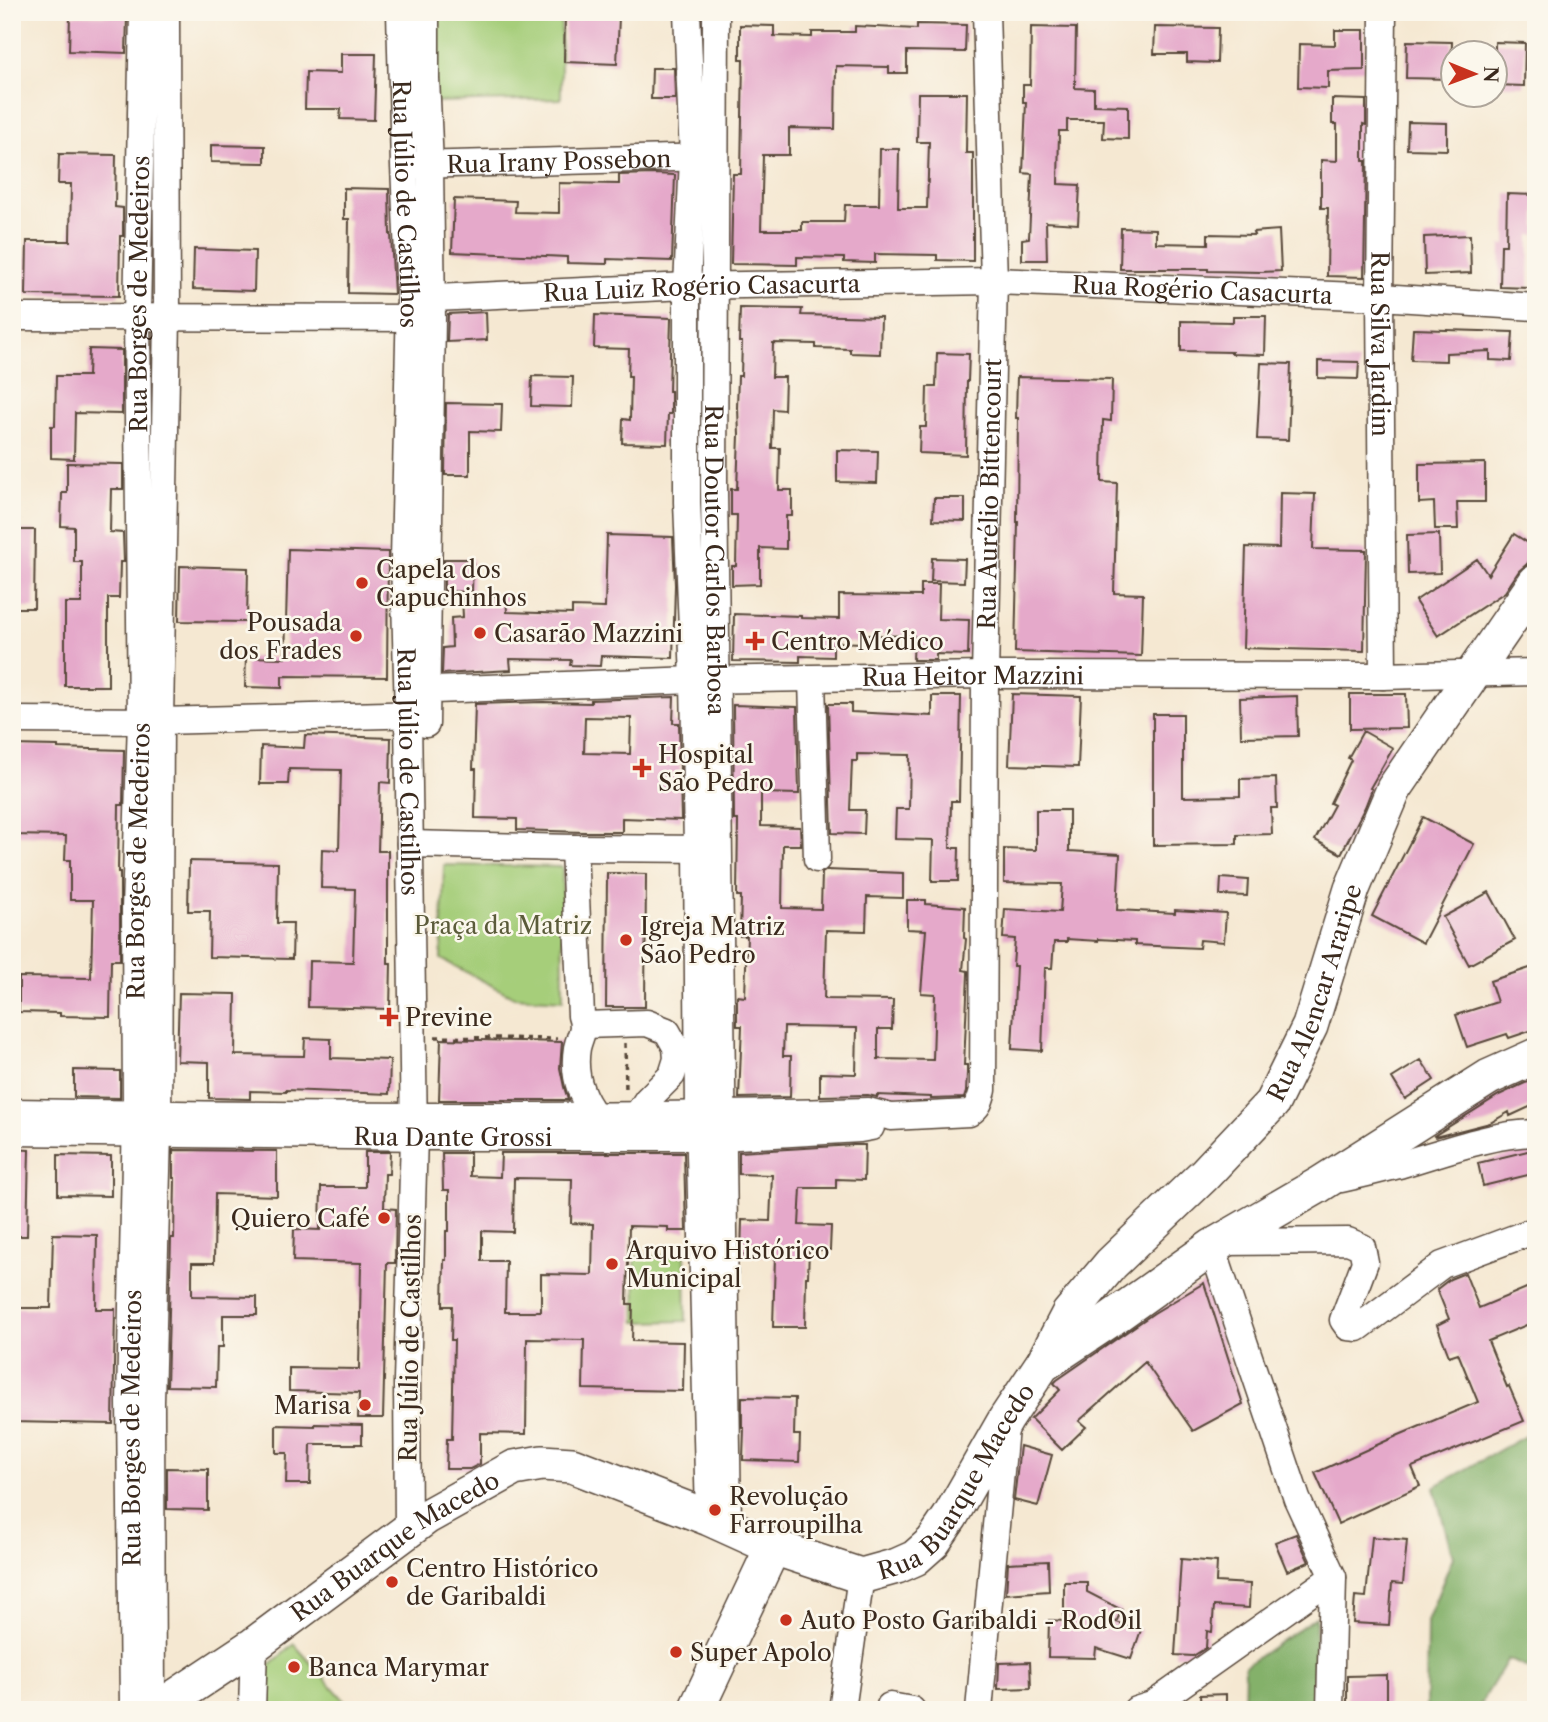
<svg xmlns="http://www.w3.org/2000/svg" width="1548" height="1722" viewBox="0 0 1548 1722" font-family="'Libre Caslon Text',serif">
  <rect width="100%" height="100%" fill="#fbf7ec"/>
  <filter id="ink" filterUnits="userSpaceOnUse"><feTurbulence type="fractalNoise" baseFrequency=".0143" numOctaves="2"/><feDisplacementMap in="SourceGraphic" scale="14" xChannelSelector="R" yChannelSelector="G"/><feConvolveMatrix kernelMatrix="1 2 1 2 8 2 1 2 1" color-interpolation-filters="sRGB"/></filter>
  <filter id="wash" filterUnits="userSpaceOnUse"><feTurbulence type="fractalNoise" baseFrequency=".00686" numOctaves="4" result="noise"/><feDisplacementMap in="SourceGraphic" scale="28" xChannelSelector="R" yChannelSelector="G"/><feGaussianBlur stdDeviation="1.57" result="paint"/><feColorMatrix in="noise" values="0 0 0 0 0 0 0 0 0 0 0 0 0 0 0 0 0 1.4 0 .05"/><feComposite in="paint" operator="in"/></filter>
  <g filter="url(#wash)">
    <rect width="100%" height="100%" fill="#f5e8d2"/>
    <path fill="#a6ce7a" stroke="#707c4c" stroke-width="2" d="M434,12h127v87l-127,3z
      M444,865l118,2 1,133 -49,-3 -73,-38z
      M685,1255l1,66 -50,1 -1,-65z
      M294,1644l59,66h-92l2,-39z"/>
    <path fill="#84b16a" stroke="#606e44" stroke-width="2" d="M1536,1430v242l-28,-13 -31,51h-51l1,-89 26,-64 -19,-70z
      M1316,1617l-3,93h-69l1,-44z"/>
    <g id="blocks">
      <path fill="#e5a9ca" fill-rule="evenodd" d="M565,14l54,2 -2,48 -53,-2z
        M70,15l57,1 -1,37 -57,-2z
        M917,24l49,1 -1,27 -58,-1v22h-18v-6l-53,-1 -1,63 -46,-1v27h-26l-2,75h41v-8h42l1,-17h34l1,-56h19l-1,59h29l2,-66h-12l1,-49h49l-1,60h7v108l-36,-1v-5l-62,-1v9l-31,-1v-4l-47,-1v8l-66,-1 2,-90h8l2,-115h-3v-34l34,1v10l38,1v-5h43v-6l62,3z
        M1031,27l45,1 -1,60 19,1v16l34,1v33l-25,-1 1,-18h-37v11h-8l-1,53 22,1 -2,39 -32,-2 1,38h-25v-21l7,-1 3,-64 -9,-1 3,-71h-3v-17h7z
        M1155,27l63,1 -1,35 -30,-1v-8h-33z
        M1335,30h29v40l-36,1v17l-30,-1 1,-43 36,1z
        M1407,41l45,1 -1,37 -45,-1z
        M1495,42l30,1 -1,43 -29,-1z
        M341,54h35l-2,66 -34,-1 1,-10h-36l1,-37 35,1z
        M652,68h22l1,31h-24z
        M1332,99l34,1v25l-3,-1v37h3l-2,116 -37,-1 1,-68h-7v-48l16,1v-37h-5z
        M1408,122l39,1v27l-40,-1z
        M211,145l54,1v17l-54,-1z
        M59,154l57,1 -1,52 8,1v28h-3l-1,60 -93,-1 1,-54h43l1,-57h-13z
        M654,174l21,1 -3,86 -65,-2v5l-40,-1v-6l-115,-5 2,-53 62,2 -1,11 44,1v-30l60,1v-9z
        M344,188l45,1 1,45h1l3,60 -46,-1 1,-74h-5z
        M1507,194l29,1v40h-6l-1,53 -29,-1 1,-42h5z
        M1121,228l35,1v14l52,1v-10l46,1 -1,-3 26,-2 2,41 -19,1 -54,-1v-2h-88z
        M1470,235l1,38 -46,2 -1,-38z
        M194,249l61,2 -1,40 -61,-2z
        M740,308l62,1 -1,6 80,2 -1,37 -30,-1v-4l-34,-1v-4l-43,-1 -1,34h13l-1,33 -11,-1 -1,39h8l-1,42h13v26h-6v33l-26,-1v36l-28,1v-19h4l1,-51h-6v-26h6l2,-54 -1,-27h-1l1,-32h3l1,-34h-3z
        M486,312l1,28 -40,2 1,-28z
        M595,315l76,3 -2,73h2v23h-3l-1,30 -45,-1 1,-24 7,1 1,-44h-3l1,-27 -35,-1z
        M1233,316h33l-1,39 -33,-1v-2l-51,-1v-30l52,1z
        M1413,329l100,3 -2,29 -21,-1v-9l-44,2v8l-35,-1z
        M89,349l33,1v64l-47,-1 -1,46 -23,-1v-32h4l1,-50h32z
        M937,353l32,1 -1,27h-1l-1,74 -47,-2 1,-26h6l1,-40h9z
        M1318,361l41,1 -1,17 -40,-1z
        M1261,363l30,1 -3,76 -31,-1z
        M532,376l41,1 -1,30 -41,-1z
        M1017,377l95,2 -1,42 -8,-1 -1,62 15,1 -3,110 29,1 -2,62 -126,-4 3,-130h-1l1,-104h-2z
        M446,403l56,1 -1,28 -31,-1v44h-25z
        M837,450l41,1 -1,32 -40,-1z
        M67,463l56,1v25h-12l-1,43 13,1 1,29h-4l-1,36h-11v88h-43v-83h17v-41h-8v-35l-13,-1 1,-33h5z
        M1485,463v39h-28l1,27h-23l-1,-27 -15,1v-39z
        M1280,493l35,1 -2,55 53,1 -2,101 -121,-3 3,-101 33,1z
        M934,498h31v23l-32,-1z
        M12,530h23l-1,78h-22z
        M1439,534l1,39 -32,1 -1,-39z
        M1514,534l22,14v3l-9,13 -8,7 -14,21 -67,44 -23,-35 62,-42 11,16z
        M607,535l66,2 2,48 -2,73 -72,-2 -1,10 -30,-1 1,-5 -61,-1 1,11 -69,4 1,-26 9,-1 -1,-29 12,-1 -1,-19 44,-3 1,17 65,2v-7l33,1z
        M288,549l100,3 -1,125 -105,-1v12l-37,-1 1,-30 39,1z
        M932,558l33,1 -1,23 -33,-1z
        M444,559h29l-1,33 -28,-1z
        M180,566l68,2 -1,54 -68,-1z
        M921,584h18l-1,35 31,1 -1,35 -32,-1v6h-23l1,-24 -50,-1v8l-31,-1v15l-33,-1v6l-67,-1 1,-47 67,2v2l38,1v-24l82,1z
        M1012,694l69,2 -3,71 -69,-2z
        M1350,694h56l1,34 -57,1z
        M932,696h29l-2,105h-8l-1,47h9l-1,33h-26l1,-41 -38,-1 1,-30h13l1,-54 -53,-1v7h-5l-2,49h15l-1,24 -32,-1 -4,-129h23v8l81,4z
        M1297,696l1,40 -57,1 -1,-39z
        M674,697l-1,26h6l2,97 -59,-2v14h-38l-67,-2v-11l-42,-1 1,-49h-3l2,-65 68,-2 48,1v-3zM585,717l46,1 -1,36 -46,-1z
        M733,705l64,2 2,87 -38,-1v33l39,1 1,18h-18l-1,63 39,1 1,-36 5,-3 76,3v25l-36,-1 -1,34 -40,-1 -2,69 69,1 -1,29h-14v30l55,1 2,-66 -14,-1 5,-63 -19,-1v-29h19v4l39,3 -1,31 2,1 -3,31 5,1v3l-4,91h3v8l-1,19 -2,6 -33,1v-2l-54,-2v2l-9,-2 -48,1v-23l36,1 1,-46 -73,-1 -1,29h8l-1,41 -51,1 3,-72h-5v-30l8,1 2,-61h-7l1,-40h-4l1,-76h-4z
        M1153,714h30v83l57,-1v-17l36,-1 1,30h-6l1,26 -35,1v9l-84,1z
        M1363,731l30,17 -23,40 2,1 -7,18 -24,47 -26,-14 19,-35 -4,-2 21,-43 -3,-2z
        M305,735l86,3 -1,45 -10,-1 -2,69h10v112h3l-1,46 -82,-2 1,-46 44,1 2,-73 -34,-1 1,-39 17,1 2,-80 -52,-1 -1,15h-28l1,-38 43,2z
        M12,745l46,1v2l66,2 -1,55h-4l-1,67h2v88h-9l-1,57 -50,-1v-3l-41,-1v-35l72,1 2,-78h-23v-40h-5l1,-24 -54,-1z
        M1036,810h33v41l51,3 -3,56 58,3v-3l51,3 -2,29 -24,-2 -1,8 -64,-3v-4l-37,-2v2l-31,-2v3h-13l-2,26h-7l-3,83 -30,-2 4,-83h-3l2,-27 -12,-1 2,-29 55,3 2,-28 -58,-1v-34l32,1z
        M1423,817l51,27 -51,99 -51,-27z
        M189,861l89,2 -1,60h16l-1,36 -83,-2 1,-46h-22z
        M607,873l39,1 -1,133h-39z
        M1221,878l27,2 -1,16 -27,-1z
        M1489,892l26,48 -46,25 -26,-48z
        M1536,966v63l-27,9 -2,-4 -40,13 -11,-32 41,-13 -7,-21z
        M179,993l57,1 -1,61 69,1 1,-18 26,1v19l59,2 -1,34 -103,-4v2l-36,-1v8l-41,-1v-36l-32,-1z
        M441,1039l121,3 -2,26 4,19 4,13h-129z
        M1421,1060l13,20 -29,19 -13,-21z
        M74,1070l46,1v27l-46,-1z
        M1536,1080v24l-26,12 -1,-4 -19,11 -55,14 -1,-1 65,-41 26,-12z
        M854,1145h11l-1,35 -28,-1v9h-35l-2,37 32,1 -1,24h-21l-1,27h-2l-1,50h-32l2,-71 -34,-1 1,-35 28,1 2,-46 -33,-1v-22z
        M12,1149l17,1 -2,86h-15z
        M1536,1149v24l-53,13 -5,-23z
        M173,1150l104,1v45l-62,-2 -1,69h-22v33l65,1v18h-34v32h-6l-1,40 -49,-1 4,-148h3l1,-60h-2z
        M365,1152h25l-1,22h-4l-1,34 12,1 -1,54h-8l-4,155h-25l1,-25 -70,-2v-23l70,1 2,-106 -68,-2 1,-32 26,1 1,-43h44z
        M442,1153h28v23l30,1 1,-24h183l2,78h-18v-4l-39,-1 -2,78h6l-1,37 52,1 -1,49 -100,-2 1,-49 -57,-1 -1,95 -46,-1v31l-10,5h-24l1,-30h5l2,-99h-3l1,-34h-9l1,-46h2v-29h3v-41h-6zM514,1178l58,1 -1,44 22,1 -1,51 -51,-1v37h-5l-1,1h-30l1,-51h-24v-30l31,1z
        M58,1155l53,1v40l-53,-1z
        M53,1234l44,1 -1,74h19l-2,115 -101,-2v-114h39z
        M1465,1273l14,35 57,-24v37l-48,20 19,46 2,-1 15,35 -112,46 8,19 -82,38 -23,-51 84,-38 79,-33 -20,-49 -9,3 -12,-31 12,-6 -12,-30 13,-10z
        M1204,1283l39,121 -50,27 -48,-69 -66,59 7,6 -24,23 -31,-31 29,-29 -6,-7 3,-3 97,-67z
        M742,1397l53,1 -1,37h6l-1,27 -56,-2 1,-32h-2z
        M315,1424l47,1v19h-51l-1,40h-24l1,-31h-11v-28l39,1z
        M1020,1446l32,9 -14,51 -24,-6z
        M167,1468l41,1v41l-41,-1z
        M1296,1534l13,28 -22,9 -12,-29z
        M1372,1537l35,3 -4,44 -11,-1 -3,42 -36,-2 2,-27 11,1z
        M1181,1559l36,3 -1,20 34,2 -1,24 -35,-2 -2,26 -5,-1 -1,17 -13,8 -18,-1z
        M1048,1561l1,30 -43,3 2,-31z
        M1064,1582h23v10l35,18 -6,12 25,8 -10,29 -35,-11 -1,10 -47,-1 1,-37 15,1z
        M1030,1662l1,26 -33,1 1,-26z
        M1387,1675v35h-40v-34z
        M1226,1694v16h-25l-1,-15z"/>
    </g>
  </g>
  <g filter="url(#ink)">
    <use href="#blocks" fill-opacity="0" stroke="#574639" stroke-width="2"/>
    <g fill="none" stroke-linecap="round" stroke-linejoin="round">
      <g stroke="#574639" stroke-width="29">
        <g id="minor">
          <path id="s1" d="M400,12l4,154 6,133 -6,259 4,158 6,420 -7,245 1,149"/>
          <path d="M426,12v66l4,87 2,153 -6,406"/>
          <path d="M687,12l6,146 -6,128v216l7,178 3,168 2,267 10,403"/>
          <path id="s2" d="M716,12l-2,476 14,1038"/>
          <path id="s3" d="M1383,12l-3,285 3,379"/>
          <path id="s4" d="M415,165l294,-8"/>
          <path id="s5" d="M415,299l272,-13 307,-5 386,16 156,10"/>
          <path d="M12,317l414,1"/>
          <path d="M812,679l5,180"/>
          <path id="s6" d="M409,691l285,-11 291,-5 398,1 153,-4"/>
          <path d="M12,720l148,1 263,-7"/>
          <path d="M410,844l164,4 139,1"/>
          <path d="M574,848l7,168c5,14 -1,18 -4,32 -4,25 3,48 18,67"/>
          <path d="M584,1025l63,-2 20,8 9,16 1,12 -5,16 -25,25 -10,15"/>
          <path id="s7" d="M12,1112c286,4 571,7 856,-1l23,6 78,-4c10,-6 11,-12 14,-23l2,-415 9,-394 -8,-269"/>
          <path id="s8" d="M12,1132l416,5h294l138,-8 11,-2"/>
          <path d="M1341,1179c19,-4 39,-9 58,-14 45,-13 89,-31 137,-32"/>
          <path d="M1221,1242l127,-1 14,6 3,15 -22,58 5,7 10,1 84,-63 94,-35"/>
          <path d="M1212,1247l85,252 36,78 -3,133"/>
          <path d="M890,1706l22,4"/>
          <path id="s9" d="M133,1710l-3,-308 6,-289 -1,-204 6,-189 -4,-403 6,-305"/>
          <path d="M152,1710l-1,-308 7,-269 2,-412 7,-404 -1,-305"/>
          <path d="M252,1710l2,-65"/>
          <path d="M842,1710l19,-134"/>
          <path d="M979,1710l26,-282"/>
          <path d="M1136,1710l16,-5 181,-128"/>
        </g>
      </g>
      <g stroke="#574639" stroke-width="38">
        <g id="major">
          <path id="s10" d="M1044,1362l25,-48 42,-50 93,-89 68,-72 38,-77 42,-137 42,-100 142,-207"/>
          <path id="s11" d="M156,1710l98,-65 172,-128 88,-49 28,-5 30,2 137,53 64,29 88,29 36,-10 18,-8 18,-16 17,-25 56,-98 36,-54 66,-44 104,-74 107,-62 170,-108 47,-21"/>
          <path d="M696,1710l77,-163"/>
        </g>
      </g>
      <path stroke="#574639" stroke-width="3.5" stroke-dasharray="5 5" stroke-linecap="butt" d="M435,1037l122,2
        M625,1043l1,48"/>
      <use href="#minor" stroke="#fff" stroke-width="26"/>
      <use href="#major" stroke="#fff" stroke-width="35"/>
    </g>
  </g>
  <g fill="#c8321e" stroke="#fbf7ec" stroke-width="2.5">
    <circle cx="362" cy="583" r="7"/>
    <circle cx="480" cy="633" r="7"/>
    <circle cx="356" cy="636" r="7"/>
    <path d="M751.5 630.5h7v7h7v7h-7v7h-7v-7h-7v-7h7z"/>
    <path d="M638.5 757.5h7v7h7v7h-7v7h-7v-7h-7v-7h7z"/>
    <circle cx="626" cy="940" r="7"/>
    <path d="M385.5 1006.5h7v7h7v7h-7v7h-7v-7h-7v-7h7z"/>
    <circle cx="384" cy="1218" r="7"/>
    <circle cx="612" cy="1264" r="7"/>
    <circle cx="365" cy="1405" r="7"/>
    <circle cx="715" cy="1510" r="7"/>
    <circle cx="392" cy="1582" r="7"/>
    <circle cx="786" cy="1620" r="7"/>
    <circle cx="676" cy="1652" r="7"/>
    <circle cx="294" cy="1667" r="7"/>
  </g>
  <g text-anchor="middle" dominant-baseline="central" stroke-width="5" stroke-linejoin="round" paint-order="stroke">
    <g font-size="24" fill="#3b2a1e" stroke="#fbf7ec">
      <text stroke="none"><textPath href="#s4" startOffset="144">Rua Irany Possebon</textPath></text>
      <text stroke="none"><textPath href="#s1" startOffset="192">Rua Júlio de Castilhos</textPath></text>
      <text stroke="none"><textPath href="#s5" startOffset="287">Rua Luiz Rogério Casacurta</textPath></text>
      <text stroke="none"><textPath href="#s5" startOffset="788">Rua Rogério Casacurta</textPath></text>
      <text stroke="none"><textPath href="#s9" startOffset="1416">Rua Borges de Medeiros</textPath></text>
      <text stroke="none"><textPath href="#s3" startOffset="332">Rua Silva Jardim</textPath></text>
      <text stroke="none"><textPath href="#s7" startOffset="1582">Rua Aurélio Bittencourt</textPath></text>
      <text stroke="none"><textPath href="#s2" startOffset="548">Rua Doutor Carlos Barbosa</textPath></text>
      <text stroke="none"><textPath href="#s6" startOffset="564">Rua Heitor Mazzini</textPath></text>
      <text stroke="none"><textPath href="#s1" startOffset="760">Rua Júlio de Castilhos</textPath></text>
      <text stroke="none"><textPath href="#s9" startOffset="849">Rua Borges de Medeiros</textPath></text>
      <text stroke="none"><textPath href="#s10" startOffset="466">Rua Alencar Araripe</textPath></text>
      <text stroke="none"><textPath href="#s8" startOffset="441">Rua Dante Grossi</textPath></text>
      <text transform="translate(410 1338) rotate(-89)">Rua Júlio de Castilhos</text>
      <text stroke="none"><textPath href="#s9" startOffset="282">Rua Borges de Medeiros</textPath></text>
      <text stroke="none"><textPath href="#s11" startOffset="942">Rua Buarque Macedo</textPath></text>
      <text stroke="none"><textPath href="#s11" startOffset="290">Rua Buarque Macedo</textPath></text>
    </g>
    <g font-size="24" fill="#3b2a1e" stroke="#fbf7ec" text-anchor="start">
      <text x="376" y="569">Capela dos<tspan x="376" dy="28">Capuchinhos</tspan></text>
      <text x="342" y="622" text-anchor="end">Pousada<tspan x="342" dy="28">dos Frades</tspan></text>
      <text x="494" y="633">Casarão Mazzini</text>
      <text x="771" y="641">Centro Médico</text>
      <text x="658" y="754">Hospital<tspan x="658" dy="28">São Pedro</tspan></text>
      <text x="640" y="926">Igreja Matriz<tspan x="640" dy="28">São Pedro</tspan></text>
      <text x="405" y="1017">Previne</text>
      <text x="370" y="1218" text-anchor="end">Quiero Café</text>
      <text x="626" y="1250">Arquivo Histórico<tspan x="626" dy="28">Municipal</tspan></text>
      <text x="351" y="1405" text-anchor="end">Marisa</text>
      <text x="729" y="1496">Revolução<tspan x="729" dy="28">Farroupilha</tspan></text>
      <text x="406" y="1568">Centro Histórico<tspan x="406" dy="28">de Garibaldi</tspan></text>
      <text x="800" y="1620">Auto Posto Garibaldi - RodOil</text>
      <text x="690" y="1652">Super Apolo</text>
      <text x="308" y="1667">Banca Marymar</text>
    </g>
    <g font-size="24" fill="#5b5b3a" stroke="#fbf7ec">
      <text x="503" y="925">Praça da Matriz</text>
    </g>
  </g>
  <rect width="1548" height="1722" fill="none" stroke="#fbf7ec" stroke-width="42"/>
  <g transform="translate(1474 74) rotate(91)"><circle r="33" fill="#fbf7ec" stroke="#aea59a" stroke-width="2"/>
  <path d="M0-5L12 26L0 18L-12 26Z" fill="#c8321e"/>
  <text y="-10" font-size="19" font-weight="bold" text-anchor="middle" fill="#3b2a1e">N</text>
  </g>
</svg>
